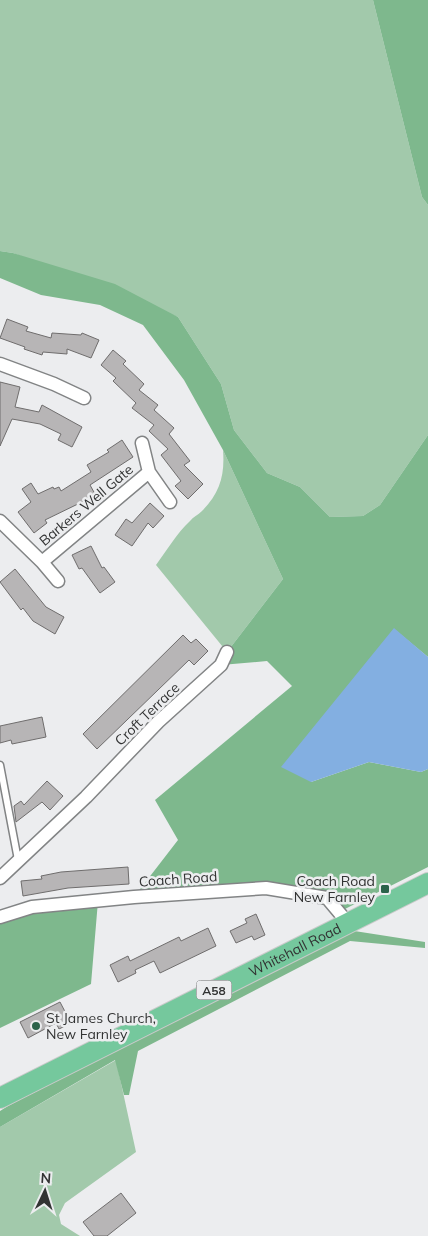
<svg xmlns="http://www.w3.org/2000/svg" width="428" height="1236" viewBox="0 0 428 1236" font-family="Mulish,sans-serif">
  <rect width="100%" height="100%" fill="#ecedef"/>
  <path fill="#a2c9ab" d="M0,0h373l49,197 6,8v230l-48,70 -17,11 -33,1 -30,-30 -33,-14 -33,-43 -13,-46 -43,-67 -165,-64 -13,-2z
    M223,450l60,129 -56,73 -71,-87c11,-15 21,-32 34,-44 3,-4 8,-6 12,-10 18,-18 23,-36 21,-61z
    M116,1060l20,92 -71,51 -6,12 2,9 19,12h-80v-109z"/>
  <path fill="#7eb88d" d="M373,0h55v205l-6,-8z
    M0,251l13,2 102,31 63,33 43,67 13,46 33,43 33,14 30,30 33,-1 17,-11 48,-70v222l-34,-28 -83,153 58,-20 52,10 7,-3v98l-89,45 -12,-14 -61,-10 -132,9 44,-57 -23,-40 137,-114 -25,-25 -46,4 6,-13 56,-73 -60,-129 -39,-70 -41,-55 -43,-20 -59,-10 -41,-17z
    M98,901l-7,83 -91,44v-111z
    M348,930l77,12v6l-75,-7 -212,110 -9,44h-5l-9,-35 -115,67v-16l8,-5z"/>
  <path fill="#83afe1" d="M394,628l34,29v112l-7,3 -52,-10 -58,20 -30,-15z"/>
  <path fill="#b7b5b6" stroke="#6f6d6d" d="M7,319l21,8 -2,4 25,7 1,-5 29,2 1,-2 17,7 -8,18 -24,-9v5l-24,-2 -1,3 -18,-6 1,-2 -25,-9z
    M113,350l13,11 -3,3 21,20 -5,6 19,15 -4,5 20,18 -5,6 21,27 -6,4 19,19 -15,15 -13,-13 6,-5 -20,-26 7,-6 -19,-18 5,-6 -22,-17 4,-5 -23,-22 3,-3 -15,-13z
    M0,382l20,5 -5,20 24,5 3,-7 40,22 -10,20 -14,-7 3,-6 -21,-10 -28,-5 -12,27z
    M122,440l11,17 -43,28 5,9 -13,8 -37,18 2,3 -13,10 -16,-21 13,-10 -9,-13 9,-6 7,11 15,-7 1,2 5,-2 2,4 30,-19 -4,-7 22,-13 -2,-2z
    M150,503l14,13 -11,12 -5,-5 -16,23 -17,-11 11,-16 6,4z
    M91,546l11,22 2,-1 11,15 -15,11 -18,-25 -3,1 -7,-14z
    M15,569l31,38 18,10 -9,17 -22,-13 -10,-13 -2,2 -21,-28z
    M183,635l8,8 5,-4 12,12 -14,14 -5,-5 -92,89 -14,-15z
    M42,717l4,20 -34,7 -1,-4 -11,3v-17z
    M47,781l16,15 -13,14 -8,-8 -26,20 -2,-16 7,-5 3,4z
    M128,867l1,17 -61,4 -45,8 -2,-15 21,-2 -1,-3 20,-4z
    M256,914l9,21 -11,5 -2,-4 -16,7 -6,-12 17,-8 -2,-4z
    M208,928l8,18 -56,27 -6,-12 -19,9 1,3 -18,9 -8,-17 18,-9 2,5 49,-24 2,4z
    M60,1002l11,21 -12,6 -3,-6 -28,15 -8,-16z
    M121,1193l15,20 -29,23h-13l-11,-14z"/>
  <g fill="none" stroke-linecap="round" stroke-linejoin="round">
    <g stroke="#828485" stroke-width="9">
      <path id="service" d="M0,765l18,95"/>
    </g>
    <g stroke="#828485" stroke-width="15">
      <path id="minor" d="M0,364l54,20 30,14
        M149,472l21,30
        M0,521l42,41 16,19
        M42,562l107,-90 -7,-29
        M0,878l86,-81 72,-75 63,-57 6,-13
        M0,917l32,-10 102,-10 132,-9 61,10 21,25"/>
    </g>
    <g stroke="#cacaca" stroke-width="22">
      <g id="primary">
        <path id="s1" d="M0,1098l428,-215"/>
      </g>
    </g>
    <use href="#service" stroke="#fff" stroke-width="6"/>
    <use href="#minor" stroke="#fff" stroke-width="12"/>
    <use href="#primary" stroke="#75c89d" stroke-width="20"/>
  </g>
  <g fill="#2b634a" stroke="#ecedef" stroke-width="2">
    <rect x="380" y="884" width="10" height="10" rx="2.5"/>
    <circle cx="36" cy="1026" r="5"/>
  </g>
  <g text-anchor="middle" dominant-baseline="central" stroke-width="5" stroke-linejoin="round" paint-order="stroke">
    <rect fill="#ecedef" stroke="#6a6b6b" stroke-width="1" x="196.5" y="980.5" width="35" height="19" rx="4"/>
    <g font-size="12" font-weight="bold" fill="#323333">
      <text x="214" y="990">A58</text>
    </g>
    <g font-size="14" fill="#323333" stroke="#ecedef">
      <text transform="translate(86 505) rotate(-40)">Barkers Well Gate</text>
      <text transform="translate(147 714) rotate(-44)">Croft Terrace</text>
      <text transform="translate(178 879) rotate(-4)">Coach Road</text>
      <text stroke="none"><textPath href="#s1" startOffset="330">Whitehall Road</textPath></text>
    </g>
    <g font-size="14" fill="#323333" stroke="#ecedef" text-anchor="end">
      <text x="375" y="881">Coach Road<tspan x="375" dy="16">New Farnley</tspan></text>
      <text x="46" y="1018" text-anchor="start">St James Church,<tspan x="46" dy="16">New Farnley</tspan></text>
    </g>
  </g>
  <g transform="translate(45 1191) rotate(4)" stroke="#ecedef" stroke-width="4" paint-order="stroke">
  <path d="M0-4L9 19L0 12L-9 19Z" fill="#323333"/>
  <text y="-8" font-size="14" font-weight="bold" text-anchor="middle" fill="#323333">N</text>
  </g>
</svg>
